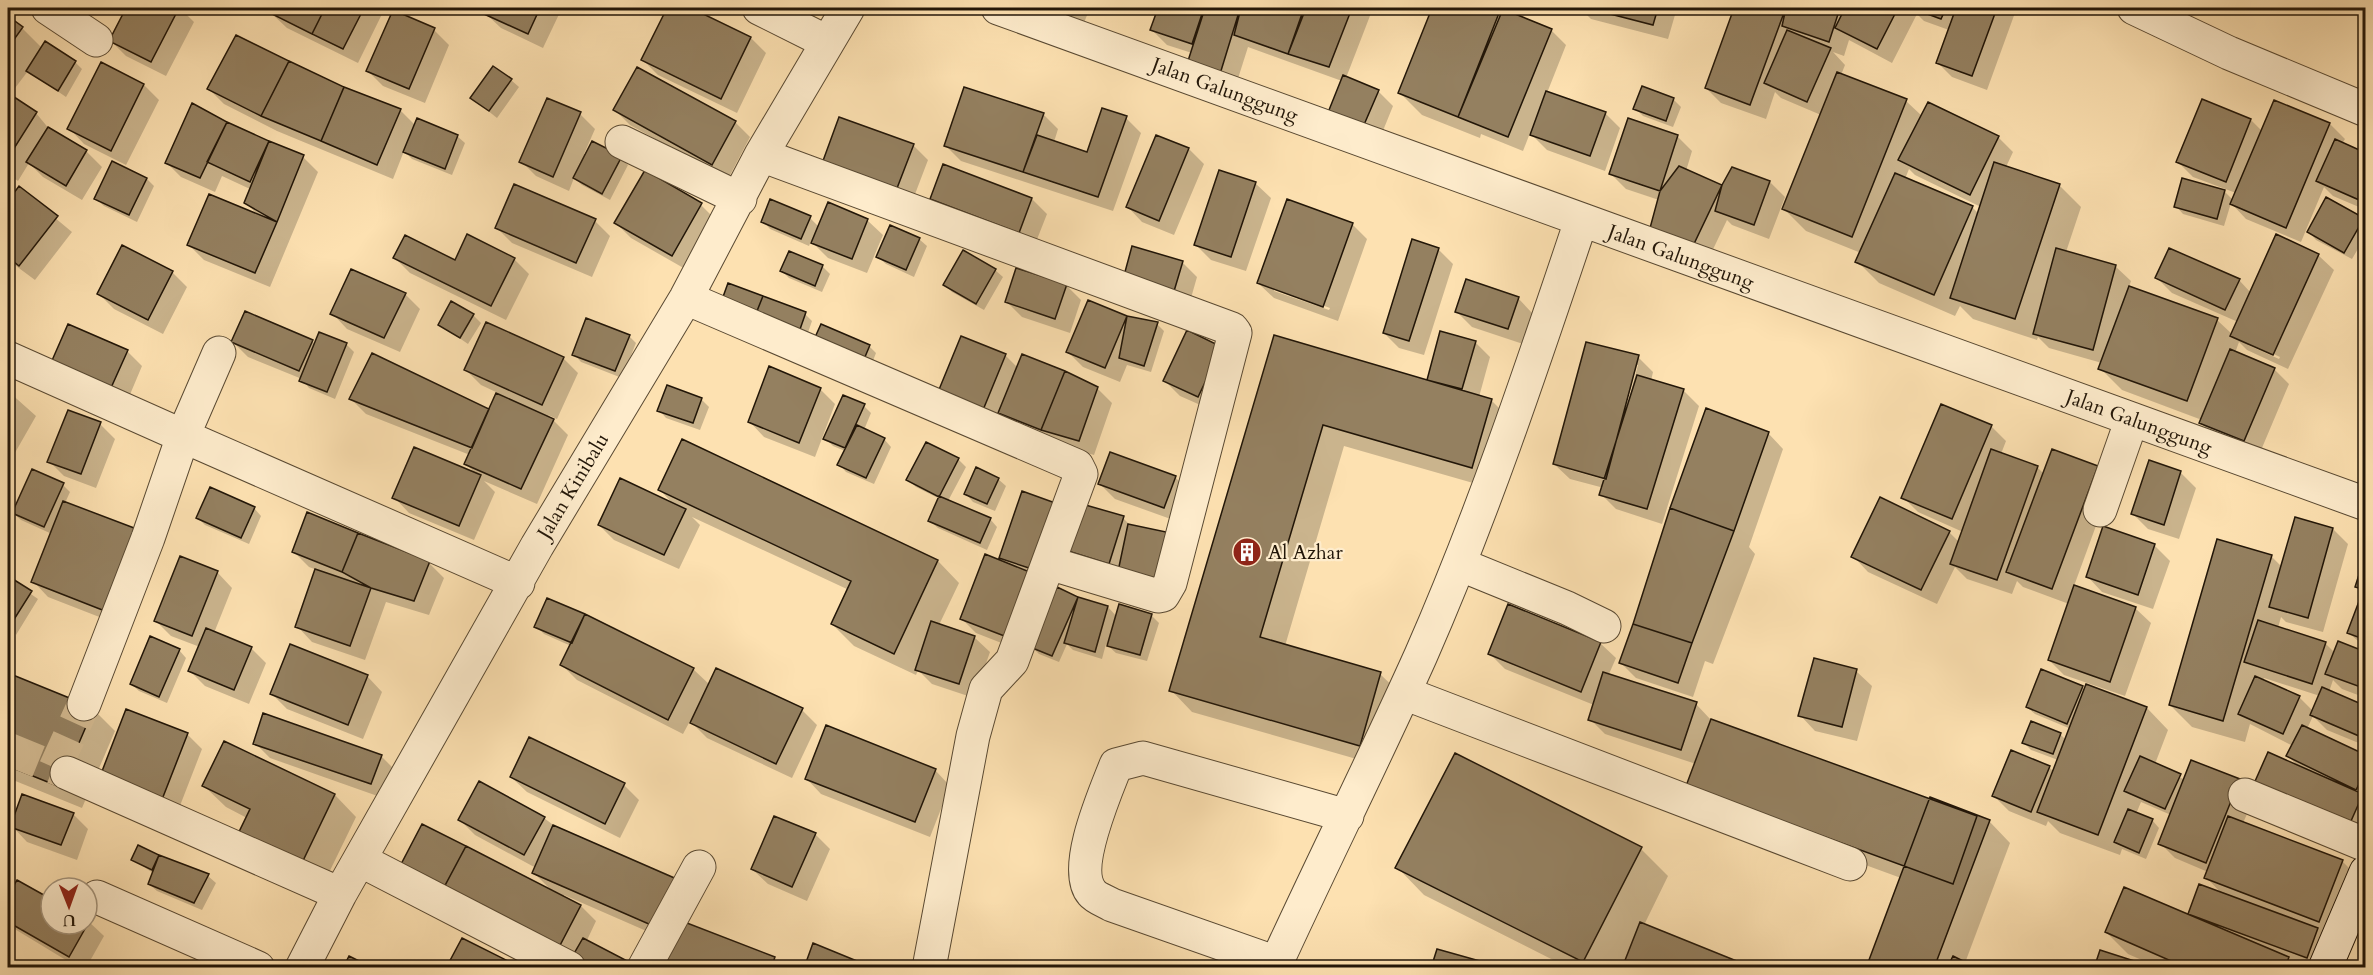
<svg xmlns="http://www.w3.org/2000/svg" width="2373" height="975" viewBox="0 0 2373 975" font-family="Cardo,serif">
  <rect width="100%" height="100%" fill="#fde1b1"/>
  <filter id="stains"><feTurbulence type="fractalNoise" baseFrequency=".00333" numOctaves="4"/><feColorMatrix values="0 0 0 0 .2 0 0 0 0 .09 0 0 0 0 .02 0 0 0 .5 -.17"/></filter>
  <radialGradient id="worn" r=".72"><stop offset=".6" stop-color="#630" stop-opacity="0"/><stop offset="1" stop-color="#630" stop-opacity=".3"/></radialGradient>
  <path fill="#0003" fill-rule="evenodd" d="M128,8h52l14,14 -28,54 -40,-20 -15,-15z
    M208,8h15l-4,6z
    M275,8h107l2,2 -26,53 -71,-35 -16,-15z
    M413,8h19l-3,7z
    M488,8h74l-19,40 -42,-20 -16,-15z
    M668,8h19l64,30 15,15 -29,60 -79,-38 -15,-15z
    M1025,8h65l-9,22z
    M1159,8h65l16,6 3,-6h130l-27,70 32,13 15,15 -17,42 -34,-67 -94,-34 -13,41 -43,-35 -25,-8 -15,-15z
    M1434,8h61l56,22 15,15 -19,48 58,20 15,15 -15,43 -58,-21 -17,-17 -7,18 -42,-17 -1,4 -58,-23 -22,-22z
    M1580,8h97l-9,31 -77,-20z
    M1735,8h39l12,3 2,-3h226l2,2 -29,80 -35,-13 -15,-15 12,-32 -25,-9 -7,-7 -25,49 -43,-23 -5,16 -11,-4 12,13 -4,10 65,26 16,15 76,21 15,15 -7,15 53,18 22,22 -15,45 49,14 16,15 -2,6 88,33 15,14 6,-12 -66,-29 -15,-15 82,2 12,13 67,-38 16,15 -46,99 -41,-19 -8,-8 -4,11 39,16 15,15 -30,71 -44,-18 -15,-15 2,-2 -80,-30 -22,-22 2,-5 -53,-15 -11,-11 -1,3 -64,-21 -13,-13 -5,10 -76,-33 -22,-22 4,-8 -55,-22 -22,-22 37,-94 -40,-17 -6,-6 -9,27 -45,-16 -15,-15zM1909,169l6,6 66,32 -2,7 -7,-7 -67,-28zM2248,342l32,15 -1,2 -31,-14z
    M8,18l14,10 20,20 33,14 7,7 -16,28 -38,-26 -19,25 27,17 14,17 37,22 15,15 -20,33 -39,-23 -14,-14 -11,18 -10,-7z
    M434,30l15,15 -24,58 -42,-17 -15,-15z
    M101,64l43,21 15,15 -33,65 -42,-21 -15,-16z
    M638,69l97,53 15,15 -22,42 -98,-54 -15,-15z
    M511,80l8,7 -22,31 -25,-20z
    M344,88l56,22 15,15 42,11 8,7 -13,32 -40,-16 -8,-8 -11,28 -116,-48 -53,-27 -15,-15z
    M1673,99l8,8 -8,20 -30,-11 -8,-8z
    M2202,101l49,19 11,11 13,-29 55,22 15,15 -3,5 24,11v55l-33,-14 -9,-9 -23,55 -55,-23 -15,-16 -7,23 -41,-12 -7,-8 49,-14 8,8 3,-7 -43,-16 -15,-15z
    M580,114l15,15 -11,25 37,3 7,8 -18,35 -28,-15 -8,-7 -5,13 -33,-15 -15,-15z
    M1043,114l15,15 -4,13 34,12 38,-36 15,15 -28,78 -152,-50 -15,-15z
    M226,123l77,34 15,15 -48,115 -66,-27 -15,-15 70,-29 -14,-14 5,-13 -28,-13 -7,16 -34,-15 -15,-15z
    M1157,136l32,13 15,15 -30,71 -32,-13 -15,-16z
    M1677,136l15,15 -6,20 36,16 48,-5 15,15 -16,42 -37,-14 -5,-5 -20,42 -48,-62 -33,-11 -15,-15z
    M913,145l15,15 -19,50 -72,-27z
    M944,166l88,33 15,15 -13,33 -88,-33 -15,-15z
    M646,172l55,33 15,15 -29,50 -56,-32 -15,-15z
    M147,179l7,7 -17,36 -33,-16 -8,-7z
    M1255,183l16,15 -25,73 -35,-11 -15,-15z
    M19,188l53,44 -37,48 -27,-20v-57z
    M810,218l9,9 48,-7 16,15 -16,38 -39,-15 -17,-17 -2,5 -39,-17 -7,-8z
    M2363,219l3,3v13l-14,24 -36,-19 -7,-8z
    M595,221l15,15 -18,41 -80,-34 -16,-16z
    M1352,224l15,15 -29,82 -64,-23 -16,-15zM1274,288l56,20 -1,2 -55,-19z
    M919,239l8,7 -13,31 -28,-13 -8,-7z
    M1438,249l15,15 -29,91 -25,-7 -15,-15z
    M395,258l61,4 58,-3 15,15 -23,46 -96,-47z
    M1182,262l15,15 -10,35 -64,-29z
    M822,266l8,8 -8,18 -33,-14 -7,-7z
    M995,270l8,7 -19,33 -32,-18 -7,-7z
    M172,272l15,15 -24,47 -49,-25 -16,-16z
    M1066,285l15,15 -11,33 -48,-16 -15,-15z
    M405,294l15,15 -20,43 -53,-23 -15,-16z
    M1518,298l15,16 -10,30 -51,-17 -15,-15z
    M1089,302l37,15 31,7 7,7 -13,41 -24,-7 -7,17 -37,-15 -15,-15z
    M805,314l7,7 -8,23 -76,-29z
    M473,315l8,8 -13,21 -29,-20z
    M1441,333l34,9 15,15 -11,40 12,3 22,22 -19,67 -150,-43 -59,200 95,28 22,21 -21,71 -189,-54 -21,-22 104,-353 153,45z
    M629,336l7,7 -14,35 -41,-16 -7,-8z
    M312,341l4,4 30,-1 8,8 -19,47 -26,-11 -7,-9 -54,-22 -15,-15z
    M869,346l7,7 -7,18 -47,-20z
    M1221,348l-7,63 -34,-15 -15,-15z
    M127,351l15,15 -16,38 -59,-24z
    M1005,355l13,13 79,20 15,15 -18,52 -36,-10 -43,-17 -13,-14 -4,10 -43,-18z
    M1638,357l15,15 -2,9 33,10 15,15 -37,118 -46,-15 -15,-15 3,-6 -34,-9 -16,-15zM1635,365h3l-24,88 -3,-1zM1570,467l43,12v3l-43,-12z
    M563,358l15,15 -21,46 -9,-4 20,20 -31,69 -53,-23 11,11 -21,48 -65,-27 -15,-16 83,-22 -11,-11 4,-9 -104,-41 -15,-15 139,12 8,-18 -17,-8 -15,-15z
    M820,389l15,15 -20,53 -51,-20 -15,-16z
    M8,391l28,25 -28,49z
    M701,399l8,8 -9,23 -34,-12 -7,-8z
    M864,406l7,7 -7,17 20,9 7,8 -17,37 -28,-12 -7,-8 6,-13 -12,-5 -8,-8z
    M100,424l15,15 -19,49 -32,-12 -15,-15z
    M1991,426l15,15 -5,13 36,13 7,7 53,-7 15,15 -38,104 61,22 16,15 -26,73 -61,-21 -15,-15 20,-56 -46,-17 -6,-6 -5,13 -45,-15 -12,-12 -18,37 -69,-32 -15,-16 96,-24 11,11 3,-11 -45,-20 -15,-15z
    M1768,433l15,16 -34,98 6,7 -42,110 -8,-3 -12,36 -57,-19 -15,-15z
    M682,441l256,120 21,22 -20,42 35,12 16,15 -16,46 -42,-14 -14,-14 -2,5 -62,-29 -22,-22 17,-34 -157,-73 8,8 -21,44 -65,-29 -15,-15 75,-20 -14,-15z
    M927,444l32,16 7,7 -18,34 42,18 7,8 -10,23 -49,-22 -8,-7 10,-22 -24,-12 -8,-7z
    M2150,462l31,11 15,15 -17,51 -31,-10 -15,-15z
    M1175,477l15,15 -11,30 -64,-23 -15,-15z
    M998,479l8,7 -11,25 -22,-9 -7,-8z
    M63,485l7,7 -5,11 60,124 -77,-30 -15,-16 19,-47 -31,-14 -8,-7z
    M1057,505l-35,146 -46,-18 -15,-15 46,-53 -7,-7z
    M254,508l7,8 -12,28 -44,-19 -7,-7z
    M1123,518l9,9 43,77 -90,-38 -15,-15z
    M2333,529l15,15 -25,88 -37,-10 -5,-5 -3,11 47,15 10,10 31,1v44l-24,-9 -9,-9 -4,12 37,15v39l-39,-16 -14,-14 -6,13 59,27v80l-78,-80 5,-10 -43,-22 -5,18 -53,-15 -22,-22 101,-149 11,11zM2264,678l56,18 -7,15 -14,-14 -36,-16z
    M2154,545l16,16 -17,48 -51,-17 -15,-16z
    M293,551l136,12 15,15 -15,37 -43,-13 -21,58 -53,-18 -15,-16 20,-56 -8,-3z
    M2366,558v38l-10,-10z
    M217,572l15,16 -18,45 37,15 15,15 -17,41 -44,-18 -15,-15 10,-24 -29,-11 -15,-15z
    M8,578l30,21 -22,36 -1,-3 -7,-5z
    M1057,589l51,18 9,10 34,-2 8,8 -12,38 -31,-8 -10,-9 -4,15 -29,-9 -6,-6 -8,18 -20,-8 -7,-7z
    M2366,599v49l-17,-15z
    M584,616l109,53 17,16 92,25 15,15 -25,53 -85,-40 -17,-17 -7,13 -106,-54 -15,-15 9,-19 -27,-12 -8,-8z
    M1600,643l16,15 -7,16 87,30 15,16 278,101 21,22 -45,120 9,5h-107l34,-90 -191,-70 -14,-44 -91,-30 -15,-15 4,-14 -89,-36 -15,-15z
    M179,650l7,8 -19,45 -28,-12 -8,-7z
    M1856,671l16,15 -15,55 -42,-10 -15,-16z
    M8,675l85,34 22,22 -33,77 -74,-30z
    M367,676l15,16 -19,47 -76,-30 -15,-15z
    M2087,686l60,22 21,22 -13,34 30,16 70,16 -12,27 99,38 22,22 -54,85 -19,-8 7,8h-138l-32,-14 -22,-22 89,-13 -5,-6 32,-19 -16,-17 2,-5 -33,-14 -15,-15 11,-28 -30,-13 -5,12 16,6 7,8 -13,31 -24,-10 -2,6 -60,-22 -12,-12 -2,5 -37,-15 -15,-15 55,-29 5,5 4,-12 -27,-10 -8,-8 37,-8 6,6 5,-11 -36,-15 -8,-7 55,-20 3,4z
    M187,734l15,15 -26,67 -60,-22z
    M255,743l126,13 15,15 -10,28 -116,-41z
    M935,770l15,16 -20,51 -109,-43 -15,-16z
    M511,777l113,8 15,15 -19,38 -93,-46z
    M204,786l131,9 21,22 -34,70 -75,-69 -21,-11z
    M73,814l15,15 -11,31 -50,-18 -15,-16z
    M544,818l138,104 92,36 9,10h-126l10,-28 -103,-45 -1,2 18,9 15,15 -22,47 -159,-83 136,5 -17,-17 2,-5 -61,-33 -16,-16z
    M815,834l15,15 -23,52 -39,-17 -16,-15z
    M138,847l70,29 8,7 -14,27 -45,-19 -8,-7 4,-11 -21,-14z
    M1641,849l27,27 -42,86 -2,-1 -3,7h-52l-145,-73 -27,-28z
    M17,882l34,18v24h36v-4l17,16 -18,32h-7l-71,-43v-26z
    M1438,951l60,17h-65z"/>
  <path fill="#948060" stroke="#221608" stroke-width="1.5" d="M126,8h53l-28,54 -42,-21z
    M273,8h52l-13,26 -42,-21z
    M325,8h39l-21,41 -31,-15z
    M486,8h54l-12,26 -44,-20z
    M667,8h24l60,29 -30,62 -80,-39z
    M1158,8h46l-12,36 -42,-14z
    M1205,8h19l15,4 -19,62 -33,-10z
    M1241,8h63l-16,46 -54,-19z
    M1306,8h46l-23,59 -41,-13z
    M1432,8h69l-43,109 -60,-24z
    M1587,8h71l-5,17z
    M1734,8l51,2 -35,95 -45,-17z
    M1786,8h54l-11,34 -47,-16z
    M1845,8h53l-21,41 -42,-21z
    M1911,8h35l-5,11z
    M1956,8h41l-25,68 -36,-13z
    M1503,9l49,20 -44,108 -50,-20z
    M393,10l42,18 -26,61 -43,-18z
    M8,16l15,11 -15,21z
    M1787,30l44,18 -24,54 -43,-19z
    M236,35l53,26 -28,55 -54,-27z
    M45,41l31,20 -18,30 -32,-20z
    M289,61l55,26 -23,54 -60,-25z
    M101,62l43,22 -33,67 -44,-22z
    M493,66l19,13 -23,32 -19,-13z
    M637,67l99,54 -24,44 -99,-55z
    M1837,72l70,27 -55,138 -70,-28z
    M1343,75l36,15 -19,44 -35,-14z
    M1642,86l32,12 -8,23 -33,-12z
    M344,87l57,22 -24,56 -56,-24z
    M964,87l80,26 -21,59 -79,-26z
    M1546,91l60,21 -16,44 -60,-21z
    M8,93l29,19 -29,46z
    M547,98l34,14 -28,65 -34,-15z
    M2202,99l49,20 -25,63 -50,-20z
    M2274,100l56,23 -44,105 -56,-24z
    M1928,102l71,34 -29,59 -72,-35z
    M192,103l35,19 -27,56 -35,-15z
    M1102,108l25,8 -29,81 -75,-25 14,-37 50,17z
    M839,117l75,27 -20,52 -74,-27z
    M417,118l41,17 -13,34 -42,-17z
    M1628,118l50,17 -18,56 -51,-17z
    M227,122l42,19 -19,41 -43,-20z
    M48,127l39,23 -21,36 -40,-24z
    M1156,135l33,13 -30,73 -33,-14z
    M2335,139l31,14v50l-50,-22z
    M269,141l35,14 -27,67 -33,-19z
    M592,141l30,15 -20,38 -29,-16z
    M112,161l35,17 -18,37 -35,-16z
    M1994,162l66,22 -45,135 -65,-21z
    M943,164l89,34 -13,35 -89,-34z
    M1679,166l43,19 -30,63 -42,-20 10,-37z
    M1732,167l38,14 -16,44 -39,-14 7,-26z
    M645,170l57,33 -30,53 -58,-33z
    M1219,170l37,12 -25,75 -37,-12z
    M1895,173l78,33 -39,89 -79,-33z
    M2182,178l43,12 -8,29 -43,-12z
    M514,184l82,35 -20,44 -81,-35z
    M19,186l39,30 -39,50 -11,-9v-56z
    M209,194l68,28 -22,51 -68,-28z
    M2326,197l38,21 -20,35 -37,-21z
    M770,199l41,17 -10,23 -40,-17z
    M1287,199l66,24 -30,84 -66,-24z
    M828,202l40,17 -16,40 -41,-16z
    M890,225l30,13 -14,32 -30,-13z
    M467,234l48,24 -24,48 -98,-48 12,-23 50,25z
    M2276,234l43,20 -46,101 -43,-19z
    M1412,239l27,9 -30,93 -26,-8z
    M122,245l51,26 -25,49 -51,-26z
    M1132,246l51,15 -11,37 -50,-15z
    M2056,248l60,17 -23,85 -60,-16z
    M2169,248l71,31 -15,31 -70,-32z
    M963,250l33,19 -20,35 -33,-19z
    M789,251l34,14 -8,21 -35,-15z
    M1016,268l51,16 -12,35 -50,-17z
    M351,269l55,24 -22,45 -54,-24z
    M1466,279l53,18 -11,32 -53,-17z
    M728,283l35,13 -10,25 -34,-13z
    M2129,286l89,32 -31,83 -89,-32z
    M763,296l43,16 -9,26 -44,-17z
    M1088,300l39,16 -22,52 -39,-16z
    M451,301l23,13 -14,24 -22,-13z
    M245,311l68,29 -14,31 -68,-29z
    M1127,316l31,6 -14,44 -25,-8z
    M586,318l44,17 -15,36 -43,-16z
    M486,322l78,35 -22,48 -78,-35z
    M68,324l60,26 -18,40 -60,-25z
    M821,324l49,21 -8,19 -50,-20z
    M1187,330l35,17 -24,50 -35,-16z
    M1440,331l36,10 -14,48 -35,-9z
    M319,332l28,11 -20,49 -28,-11z
    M1274,335l218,64 -20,69 -149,-43 -63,212 121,35 -21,74 -191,-55z
    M961,336l45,18 -23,56 -45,-18z
    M1586,342l53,13 -33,124 -53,-15z
    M2230,349l45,19 -31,73 -45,-18z
    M372,353l117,56 -17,39 -123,-49z
    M1022,354l43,17 -24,59 -43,-17z
    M769,366l52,22 -22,55 -51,-21z
    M1065,371l33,16 -19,54 -38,-11z
    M1637,375l47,14 -37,120 -48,-14z
    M667,385l35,13 -9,25 -36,-12z
    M496,393l58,26 -33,70 -57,-25z
    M843,395l22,9 -20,44 -22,-9z
    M1941,404l51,21 -40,94 -51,-21z
    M1706,408l63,24 -35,99 -64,-23z
    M68,410l33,12 -20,52 -34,-12z
    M857,425l28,13 -19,40 -29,-13z
    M682,439l256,121 -44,94 -63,-30 20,-43 -193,-91z
    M926,442l33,16 -20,39 -33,-17z
    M414,447l67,28 -22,51 -67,-28z
    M1991,449l47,17 -41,114 -47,-16z
    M2052,449l46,17 -46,123 -46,-17z
    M1110,452l66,24 -12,32 -66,-24z
    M2149,460l32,11 -17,54 -33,-11z
    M976,467l23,11 -12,26 -23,-10z
    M32,469l32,14 -20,44 -32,-14z
    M620,478l66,31 -22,46 -66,-30z
    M210,487l45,20 -14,31 -45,-20z
    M1022,491l36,13 -23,66 -36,-12z
    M939,496l52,22 -11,25 -52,-22z
    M1880,497l70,34 -29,59 -70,-33z
    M63,501l79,30 -32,82 -79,-31z
    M1082,504l42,12 -15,48 -41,-13z
    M1670,508l64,23 -42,112 -59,-19z
    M307,512l51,21 -16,39 -50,-20z
    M2295,517l38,11 -25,90 -39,-11z
    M1128,524l43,9 -11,57 -44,-9z
    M2103,526l52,18 -17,51 -52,-18z
    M358,533l72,28 -16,40 -43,-13 -29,-16z
    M2217,539l55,16 -49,166 -54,-16z
    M2366,553v37l-11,-3z
    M985,554l47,19 -25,64 -47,-18z
    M180,556l38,15 -26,65 -38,-15z
    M315,569l56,19 -21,58 -55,-19z
    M8,576l24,15 -24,38z
    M2074,585l62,22 -26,75 -62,-22z
    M1057,587l21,10 -26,59 -22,-9z
    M2361,596l5,2v42l-19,-7z
    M1078,597l30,9 -13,46 -31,-9z
    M547,598l38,16 -13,29 -38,-16z
    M1119,604l33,10 -12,41 -33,-9z
    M1508,604l93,38 -20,50 -93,-38z
    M585,614l109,54 -26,52 -108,-55z
    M2258,620l68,22 -14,42 -68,-22z
    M931,621l44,15 -16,48 -44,-14z
    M1633,624l59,19 -14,40 -59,-20z
    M206,628l46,19 -18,43 -46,-19z
    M150,636l30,13 -21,48 -29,-13z
    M2338,641l28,11v37l-41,-15z
    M290,644l78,31 -20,50 -78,-31z
    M1814,658l43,11 -15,58 -44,-11z
    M716,668l87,40 -27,56 -86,-41z
    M2041,669l42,17 -16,38 -41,-17z
    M1603,672l94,30 -16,48 -93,-30z
    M8,673l86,35 -34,79 -52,-21z
    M2255,676l45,20 -17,38 -45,-20z
    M2086,684l61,23 -49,128 -61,-23z
    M2322,687l44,19v33l-56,-24z
    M126,709l62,24 -27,69 -62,-23z
    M263,713l119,42 -11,29 -118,-40z
    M1711,719l266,97 -24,68 -267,-98z
    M2031,721l30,12 -8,21 -31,-11z
    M826,725l110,44 -21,53 -110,-43z
    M2302,725l64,30v15l-10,20 -70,-34z
    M529,737l96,46 -20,41 -95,-47z
    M224,741l111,53 -35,73 -63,-31 13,-27 -48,-23z
    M2011,750l39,16 -19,46 -39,-16z
    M2268,752l95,42 -16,36 -95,-42z
    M1455,753l187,94 -59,115 -188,-94z
    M2140,756l41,18 -16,35 -41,-18z
    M2191,760l49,19 -34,84 -48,-19z
    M479,781l66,36 -21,38 -66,-35z
    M22,794l52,19 -13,32 -51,-18z
    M1930,797l60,23 -56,148h-68z
    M2128,809l25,10 -14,34 -25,-11z
    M774,816l42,17 -24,54 -41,-18z
    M2228,816l115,44 -24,62 -115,-44z
    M422,824l44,22 -25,47 -43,-23z
    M553,825l126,55 -21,48 -126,-55z
    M138,845l21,10 -7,15 -21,-10z
    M466,846l115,59 -25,48 -115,-60z
    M159,855l50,19 -15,29 -46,-19z
    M17,880l34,19v25h36v-5l3,1 -21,37 -61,-35v-26z
    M2199,884l119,44 -11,30 -119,-44z
    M2124,887l165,70 -4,11h-98l-82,-36z
    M674,918l101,39 -4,11h-116z
    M1640,922l114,46h-132z
    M462,938l60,30h-76z
    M583,938l52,27 -2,3h-58l-7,-4z
    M813,943l61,25h-70z
    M1437,949l57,16 6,1 -69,2z
    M2100,950l56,18h-62z
    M349,956l24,12h-30z
    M1953,956l24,12h-30z"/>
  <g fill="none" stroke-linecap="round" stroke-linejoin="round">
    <path stroke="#d1b88f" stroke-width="33" stroke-dasharray="33 16" stroke-linecap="butt" d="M8,749l59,24
      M55,768l29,-64"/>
    <g stroke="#594932" stroke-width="35">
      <path id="minor" d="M48,8l48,32
        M759,8l68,34
        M998,8l1368,496
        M2134,8l95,45 137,57
        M622,142l118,57
        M761,155l406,150 65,24 3,4 -65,250 -7,12 -5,1 -109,-33
        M686,298l391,168 4,8 -69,187 -26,28 -13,47 -44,232
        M8,358l175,78 36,-83
        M2100,510l32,-91
        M1459,564l108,44 37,18
        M1404,693l446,171
        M84,704l64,-166 35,-102 335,147
        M67,773l273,121
        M2245,795l121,50
        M360,860l209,108
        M97,897l161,71
        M1277,963l-165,-58c-5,-3 -16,-7 -20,-12 -21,-24 14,-102 24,-128l27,-7 204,58
        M302,968l38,-74 197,-348 149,-248 75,-143 87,-147
        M644,968l55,-101
        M1274,968c48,-105 100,-208 147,-313 62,-141 111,-288 160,-434"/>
    </g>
    <g stroke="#221608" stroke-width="35">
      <path id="secondary" d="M2325,968l41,-96"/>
    </g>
    <use href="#minor" stroke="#feeccc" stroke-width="33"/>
    <use href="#secondary" stroke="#feeccc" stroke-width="33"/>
  </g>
  <defs>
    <g id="building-disc" transform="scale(1.5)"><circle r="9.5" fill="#8f2418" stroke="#feeccc"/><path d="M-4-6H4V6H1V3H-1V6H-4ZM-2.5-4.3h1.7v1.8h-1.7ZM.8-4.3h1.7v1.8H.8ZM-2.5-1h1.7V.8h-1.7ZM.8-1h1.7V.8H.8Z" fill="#fff"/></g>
  </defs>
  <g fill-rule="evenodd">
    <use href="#building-disc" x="1247" y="552"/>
  </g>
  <g text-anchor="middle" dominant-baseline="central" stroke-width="4.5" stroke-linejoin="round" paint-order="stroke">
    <g font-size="20" fill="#221608" stroke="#feeccc">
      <text transform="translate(1225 90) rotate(20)">Jalan Galunggung</text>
      <text transform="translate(1681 257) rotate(20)">Jalan Galunggung</text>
      <text transform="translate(2139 422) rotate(20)">Jalan Galunggung</text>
      <text transform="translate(573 486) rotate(-59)">Jalan Kinibalu</text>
    </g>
    <g font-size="20" fill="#221608" stroke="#feeccc" text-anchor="start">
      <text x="1268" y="552">Al Azhar</text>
    </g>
  </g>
  <rect width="2373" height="975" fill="none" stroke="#fde1b1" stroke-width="30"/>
  <rect x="9" y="9" width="2355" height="957" fill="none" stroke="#221608" stroke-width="3"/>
  <rect x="15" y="15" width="2343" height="945" fill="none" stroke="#221608" stroke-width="1.5"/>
  <g transform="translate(69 906) rotate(179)"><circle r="28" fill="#feeccc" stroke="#a6967e" stroke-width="1.5"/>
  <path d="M0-4.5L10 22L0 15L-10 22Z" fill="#8f2418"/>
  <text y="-9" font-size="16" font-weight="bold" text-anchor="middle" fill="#221608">U</text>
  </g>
  <rect width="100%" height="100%" filter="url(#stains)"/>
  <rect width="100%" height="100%" fill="url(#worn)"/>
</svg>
